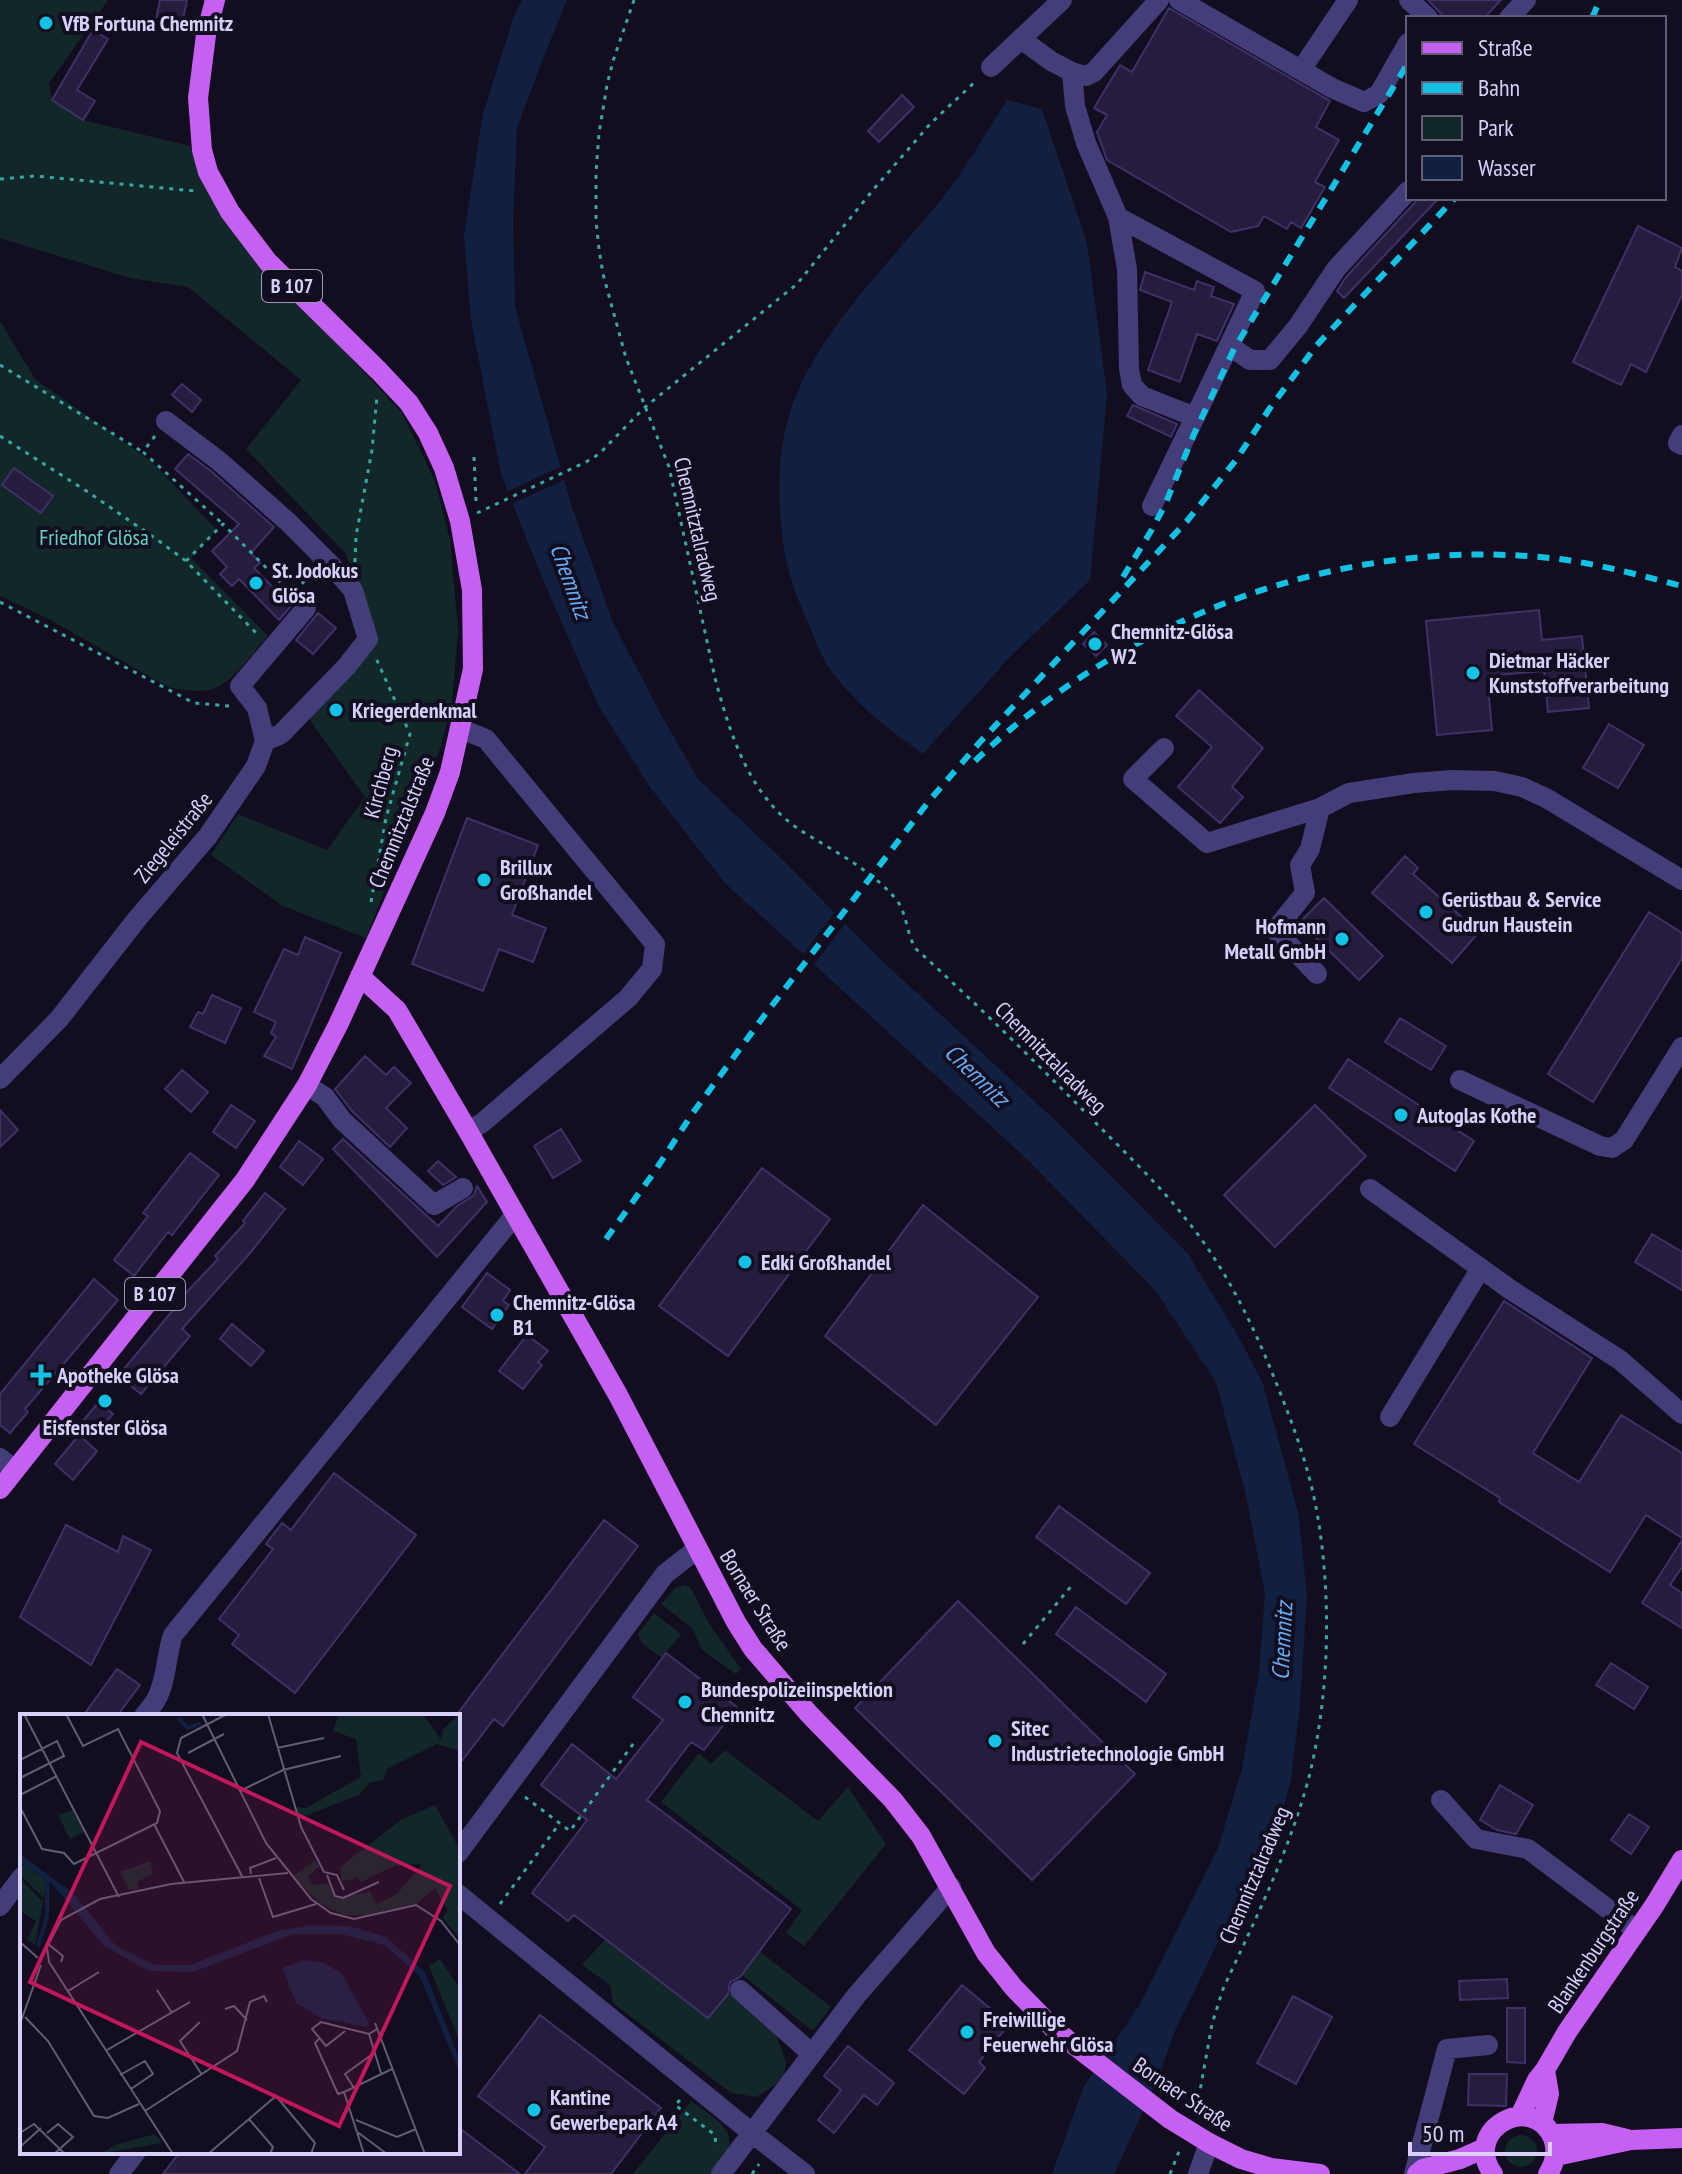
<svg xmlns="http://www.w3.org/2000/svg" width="1682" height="2174" viewBox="0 0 1682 2174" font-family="'PT Sans Narrow',sans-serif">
  <rect width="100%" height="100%" fill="#120e1f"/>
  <path fill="#122728" d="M0,0h108l-59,83 3,17 31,20 107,26 13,33 45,69 154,165 33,68 15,59 8,90 -6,73 -11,43 -75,192 -83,-32 -72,-51 27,-41 89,36 38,-53 -58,-81 67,-75 -28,-87 -100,-105 55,-69 -113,-93 -58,-9 -130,-40z
    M0,321l35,58 116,82 66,69 -26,28 77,78c-14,15 -35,46 -55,53 -14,4 -31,1 -45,-2l-119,-68 -49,-23z
    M683,1585l7,2 20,38 31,44 -5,5 -34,-24 -10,-22 -31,-24 14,-16z
    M654,1613l27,21 -19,24 -19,-14 -5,-10z
    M725,1750l93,71 30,-34 38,57 -82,102 -18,-13 16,-23 -141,-108 38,-49 12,11z
    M605,1940l103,77 21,-25 45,36 12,35 -2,13 -10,10 -18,11 -25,-4 -118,-90 -3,-18 -28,-20z
    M759,1951l72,56 -18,24 -71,-56z
    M691,2101c15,12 46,26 37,50 -3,8 -10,16 -15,23h-80z
    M1505 2151a16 16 0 1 1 32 0a16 16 0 1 1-32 0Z"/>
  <path fill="#112040" d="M522,0h45l-25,61 -25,67 -4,94 2,85 56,197 41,116 48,93 38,66 88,84 91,93 181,167 130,131 53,87 22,43 35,128 9,83 -7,110 -9,74 -16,62 -57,101 -44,91 -15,43 -45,98h-62l32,-88 56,-82 78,-156 24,-79 17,-96 6,-79 -19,-99 -30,-113 -61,-92 -128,-131 -302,-276 -75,-96 -52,-82 -58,-132 -39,-99 -30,-154 -7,-85 19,-121 30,-95z
    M1007,100l35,9 45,134 20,151 -17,186 -81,78 -86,96c-35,-25 -68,-50 -93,-85 -9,-13 -15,-29 -21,-44 -8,-18 -16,-37 -21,-57 -13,-58 -14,-129 13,-184 34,-70 90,-123 139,-183 25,-31 45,-67 67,-101z"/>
  <path fill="#120e1f" d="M564,465l4,13 -59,27 -5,-12z
    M837,909l11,11 -36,47 -11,-10z"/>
  <path fill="#251c3e" stroke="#3f3068" stroke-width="2" d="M160,0h27l-6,29 -26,-5z
    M1428,0h73l-17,18h-39z
    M1169,8l161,93 -14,26 23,13 -24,42 10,5 -24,41 -10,-6 -4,7 -23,-13 -6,10 -27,6 -124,-72 -10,-28 10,-17 -13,-7 26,-43 12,7z
    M93,30l15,9 -31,51 18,11 -12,19 -31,-20z
    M902,95l12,12 -35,35 -11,-11z
    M1419,198h20l-95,100 -7,-7 9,-14z
    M1638,226l44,22 -7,19 7,4v24l-36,77 -15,-8 -10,21 -48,-23z
    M1145,272l49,18 3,-9 17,6 -3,9 23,8 -17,37 -20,-7 -17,48 -32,-12 24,-68 -32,-12z
    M182,384l19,16 -9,12 -20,-17z
    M1133,405l44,19 -6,13 -44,-21z
    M188,454l23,17 63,56 -23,26 9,10 -6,5 37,38 -12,14 -40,-41 -7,7 -12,-12 7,-7 -15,-16 27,-27 -64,-55z
    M14,468l39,28 -12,17 -39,-28z
    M1539,610l3,30 40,-4 7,72 -41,4 -4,-41 -57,5 5,54 -55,5 -11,-114z
    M318,613l18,15 -23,26 -17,-14z
    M1094,632l13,13 -11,11 -13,-12z
    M1199,690l64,58 -31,39 11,10 -23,26 -42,-36 34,-40 -36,-31z
    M1609,724l35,21 -26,43 -35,-20z
    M467,818l71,27 -26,70 34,13 -13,34 -34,-13 -16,42 -71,-27z
    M1405,856l13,12 -5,6 66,58 -27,31 -80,-70z
    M1324,898l59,58 -24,24 -59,-58z
    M1649,912l33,21v25l-89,144 -45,-28z
    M305,937l36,16 -49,116 -28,-13 12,-19 -5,-4 5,-11 -22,-10 30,-63 14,6z
    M212,995l29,13 -16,35 -35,-16 8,-15 5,2z
    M1400,1018l46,28 -15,24 -46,-28z
    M365,1056l21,19 8,-8 17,16 -25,25 21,20 -17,19 -38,-36 -17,-22z
    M1348,1059l126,82 -19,30 -126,-83z
    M182,1070l26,22 -17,20 -26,-23z
    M231,1105l24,16 -19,27 -23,-16z
    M1315,1105l51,51 -91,91 -51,-52z
    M0,1110l18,20 -18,17z
    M561,1129l20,32 -28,17 -19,-32z
    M343,1139l95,87 19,-20 17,-11 3,-9 10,16 -50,55 -104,-108z
    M299,1141l24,18 -20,26 -23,-18z
    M190,1153l29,22 -47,60 -4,-3 -34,44 -20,-16 34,-44 -5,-3z
    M438,1161l18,16 -13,8 -15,-14z
    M762,1168l68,51 -102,137 -69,-50z
    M265,1193l20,16 -34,43 -69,77 8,7 -49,58 -23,-18 66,-79 -1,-1 35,-37 -3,-3 30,-33 -2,-2z
    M923,1205l115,92 -102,128 -111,-89z
    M1652,1234l30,18v38l-47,-28z
    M487,1273l23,17 -7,11 6,4 -17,24 -30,-22z
    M94,1279l24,21 -93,109 3,3 -18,21 -10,-8v-31z
    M1504,1301l88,57 -59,95 46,29 42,-67 61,38v85l-36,-23 -36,57 -111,-70 1,-4 -86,-54z
    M232,1324l32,27 -13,15 -31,-27z
    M527,1335l21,16 -10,11 4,3 -19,24 -24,-18z
    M99,1402l14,12 -18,20 -13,-12z
    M79,1435l18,16 -24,29 -18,-16z
    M334,1473l82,62 -121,158 -63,-49 7,-9 -20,-16 54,-70 -7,-5 16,-21 9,7z
    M1059,1506l91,67 -24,31 -90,-67z
    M604,1520l34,26 -135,180 -9,-7 -36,47v-53z
    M66,1525l52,27 5,-16 28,14 -60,115 -71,-48z
    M1682,1540v27l-12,18 12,8v35l-40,-25z
    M958,1601l177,173 -103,106 -177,-172z
    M1076,1607l90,67 -20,28 -90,-68z
    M666,1653l71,54 -33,43 -13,-8 -44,58 144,109 -51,68 -10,5 -2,12 -20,24 -134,-103 -6,6 -36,-28 55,-73 -46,-35 31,-41 44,35 47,-59 -30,-23z
    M1611,1663l37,24 -14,22 -38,-24z
    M117,1669l23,16 -23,31h-34z
    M1500,1785l33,20 -17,29 -19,-4 -17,-10z
    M1629,1814l20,13 -18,27 -20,-14z
    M1507,1979l1,19 -48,2 -1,-19z
    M962,1985l47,39 -30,38 6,6 -21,26 -55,-44z
    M1293,1996l39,21 -36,67 -39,-21z
    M1507,2008h18v55l-18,-1z
    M540,2015l121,93 -50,66h-86l20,-27 -67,-51z
    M848,2046l46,37 -17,22 -13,-10 -30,38 -16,-13 23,-30 -17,-14z
    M1469,2074h38l-1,32 -38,-1z
    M458,2127l62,47h-357l17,-22h278z"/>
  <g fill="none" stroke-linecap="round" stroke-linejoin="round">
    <path stroke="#37a6a7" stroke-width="3" stroke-dasharray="4 6" stroke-linecap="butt" d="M634,0l-21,61 -6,24 -8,48 -3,40v48l3,28 4,25 23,84 43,109 46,211c15,56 34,118 85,152 33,21 69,38 95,68 12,13 11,36 21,51 60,54 117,111 174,168 32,33 67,65 95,101 37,45 64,98 86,152 18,44 36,90 45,137 16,86 14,185 -7,270 -20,75 -54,143 -86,212l-11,35 -16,89
      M0,179l35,-3 160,15
      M0,365l143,87
      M0,436l88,56 71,49 27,20 72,74
      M155,436l-12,16 80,72
      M474,457l2,44
      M477,513l109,-51 13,-8 45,-46 153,-124 76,-94 58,-67 46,-43
      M186,561l37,-37 70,71
      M355,562l1,-26 16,-86 5,-54
      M295,591l17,-18
      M0,602l194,101 35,3
      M371,902l15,-84 24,-84 -34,-76
      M1023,1644l50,-60
      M525,1797l45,34 66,-91
      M500,1904l60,-81
      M680,2100l-5,5 40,30 1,13
      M752,2174l7,-10
      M1170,2174l10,-25"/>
    <path stroke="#433d7a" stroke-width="20" d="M1179,0l153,88 32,14 15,-8 29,-51
      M1409,0l19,18
      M1509,18l17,-18
      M1021,39l30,22 21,11 3,34 11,37 32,74 9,52 2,100 3,16 10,11 53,21 60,-126 -137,-74
      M991,67l71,-67
      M1301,70l47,-70
      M1072,72l14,4 8,-4 65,-72
      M1230,346l20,14h20l28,-34 38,-57 72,-78
      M166,421l53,40 69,61 43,43 22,25 15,49 -21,27 -66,68 -16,7
      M1682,435l-4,8 4,2
      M1152,506l43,-89
      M461,729l25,10 169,205 -3,25 -24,29 -146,125 -14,8
      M1164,748l-31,31 74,64 113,-35 29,-15 65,-10 38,-3 43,1 27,6 24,11 136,82
      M1317,974l-42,-44 30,-37 -5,-28 10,-16 10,-41
      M0,1079l59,-60 78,-100 71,-83 48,-70 9,-25 -8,-33 -17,-22 66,-78
      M1460,1080l140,66 12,2 12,-8 58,-93
      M307,1085l18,12 17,23 92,85 29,-17
      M1370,1189l141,101 109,70 62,54
      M1390,1417l91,-149
      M0,1458l15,12
      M144,1716c4,-5 9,-11 12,-16 11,-20 10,-45 17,-65l342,-420
      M1441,1800l35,39 52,10 108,81
      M458,1853l207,-279 32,-25
      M458,1894l294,239 53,41
      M0,1906l22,-29
      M740,1990l72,64
      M119,2174l17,-22
      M721,2174l135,-178 95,-109
      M1198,2174l11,-31
      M1414,2174l33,-125 41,-4"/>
    <path stroke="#c560f2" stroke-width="20" d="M360,976l37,34 71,121 150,264 118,227 17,27 19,22 37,43 84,86 28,36 65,117 28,35 42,43 114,88 39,24 32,16 30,9 49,6
      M0,1489l245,-309 62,-95 31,-60 97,-212 15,-41 23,-103 -1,-79 -12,-69 -16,-53 -16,-35 -19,-30 -30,-32 -111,-109 -38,-50 -22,-40 -6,-22 -4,-52 8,-63 9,-35
      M1520,2116l17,-36 8,-10 22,-38 87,-126 28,-46
      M1542,2123l7,-29 -4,-24
      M1551,2134l51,-1 25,6
      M1556,2156l75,-16 51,-2
      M1417,2174l6,-5 37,-10 25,-11
      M1493,2174c-32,-45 40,-83 60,-36 5,13 2,25 -5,36"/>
    <path stroke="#13c1e4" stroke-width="6" stroke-dasharray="12 10" stroke-linecap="butt" d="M1592,18l8,-18
      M1123,577l28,-46 14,-26 29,-71 40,-85 174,-286
      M975,761c149,-142 359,-222 565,-204 48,4 95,17 142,29
      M606,1239l49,-68 37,-57 72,-98 165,-215 51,-59 207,-221 49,-61 34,-52 46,-62 139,-148"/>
  </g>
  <g fill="#13c1e4" stroke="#120e1f" stroke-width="3">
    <circle cx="46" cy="23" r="8"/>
    <circle cx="256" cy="583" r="8"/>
    <circle cx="1095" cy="644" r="8"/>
    <circle cx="1473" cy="673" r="8"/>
    <circle cx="336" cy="710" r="8"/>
    <circle cx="484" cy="880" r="8"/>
    <circle cx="1426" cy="912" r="8"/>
    <circle cx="1342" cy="939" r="8"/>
    <circle cx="1401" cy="1115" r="8"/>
    <circle cx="745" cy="1262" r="8"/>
    <circle cx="497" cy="1315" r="8"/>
    <path d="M37 1363h8v8h8v8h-8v8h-8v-8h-8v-8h8z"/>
    <circle cx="105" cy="1401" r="8"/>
    <circle cx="685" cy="1702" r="8"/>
    <circle cx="995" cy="1741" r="8"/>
    <circle cx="967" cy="2032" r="8"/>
    <circle cx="534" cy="2110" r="8"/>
  </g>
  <g text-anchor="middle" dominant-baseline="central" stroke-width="8" stroke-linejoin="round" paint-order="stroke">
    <g fill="#120e1f" stroke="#9d96b9" stroke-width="2">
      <rect x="262" y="270" width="60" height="32" rx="6"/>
      <rect x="125" y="1278" width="60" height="32" rx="6"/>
    </g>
    <g font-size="20" font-weight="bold" fill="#d8d0fb">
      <text x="292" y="286">B 107</text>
      <text x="155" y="1294">B 107</text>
    </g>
    <g font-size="22" font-weight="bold" fill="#d8d0fb" stroke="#120e1f" text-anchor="start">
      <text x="62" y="23">VfB Fortuna Chemnitz</text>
      <text x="272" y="570">St. Jodokus<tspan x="272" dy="25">Glösa</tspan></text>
      <text x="1111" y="631">Chemnitz-Glösa<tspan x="1111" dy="25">W2</tspan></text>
      <text x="1489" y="660">Dietmar Häcker<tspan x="1489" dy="25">Kunststoffverarbeitung</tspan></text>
      <text x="352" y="710">Kriegerdenkmal</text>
      <text x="500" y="867">Brillux<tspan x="500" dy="25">Großhandel</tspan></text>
      <text x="1442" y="899">Gerüstbau &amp; Service<tspan x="1442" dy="25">Gudrun Haustein</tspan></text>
      <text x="1326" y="926" text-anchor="end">Hofmann<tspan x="1326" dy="25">Metall GmbH</tspan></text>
      <text x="1417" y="1115">Autoglas Kothe</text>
      <text x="761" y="1262">Edki Großhandel</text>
      <text x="513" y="1302">Chemnitz-Glösa<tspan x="513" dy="25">B1</tspan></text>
      <text x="57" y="1375">Apotheke Glösa</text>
      <text x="105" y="1427" text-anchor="middle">Eisfenster Glösa</text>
      <text x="701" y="1689">Bundespolizeiinspektion<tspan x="701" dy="25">Chemnitz</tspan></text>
      <text x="1011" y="1728">Sitec<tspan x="1011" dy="25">Industrietechnologie GmbH</tspan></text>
      <text x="983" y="2019">Freiwillige<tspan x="983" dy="25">Feuerwehr Glösa</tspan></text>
      <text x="550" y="2097">Kantine<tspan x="550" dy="25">Gewerbepark A4</tspan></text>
    </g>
    <g font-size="22" fill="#d8d0fb" stroke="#120e1f">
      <text transform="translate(698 529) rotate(77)">Chemnitztalradweg</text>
      <text transform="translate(380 782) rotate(-75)">Kirchberg</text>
      <text transform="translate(401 822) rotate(-68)">Chemnitztalstraße</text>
      <text transform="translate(173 837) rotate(-51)">Ziegeleistraße</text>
      <text transform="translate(1051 1057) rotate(45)">Chemnitztalradweg</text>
      <text transform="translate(756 1600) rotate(58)">Bornaer Straße</text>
      <text transform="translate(1254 1875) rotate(-67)">Chemnitztalradweg</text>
      <text transform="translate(1593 1951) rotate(-56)">Blankenburgstraße</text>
      <text transform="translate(1183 2094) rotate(34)">Bornaer Straße</text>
    </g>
    <g font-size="22" fill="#62d5c0" stroke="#120e1f">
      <text x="94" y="537">Friedhof Glösa</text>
    </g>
    <g font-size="24" font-style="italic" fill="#66a8f3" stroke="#120e1f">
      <text transform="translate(571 581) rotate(70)">Chemnitz</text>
      <text transform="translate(977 1075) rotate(44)">Chemnitz</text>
      <text transform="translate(1282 1641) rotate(-87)">Chemnitz</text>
    </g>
  </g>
  <g transform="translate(20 1714)">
    <rect width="440" height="440" fill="#120e1f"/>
    <path d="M319,0h84l18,26 2,-11 17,-15v37l-23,-7 -50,25 -3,11 -15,3 -10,12 -60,23 -3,-11 10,1 55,-31 -5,-38 -23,-8zM415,91l25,45 -2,86 -16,-19 6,-6 -13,-23 -18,16 -52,12 -21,-1 -24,-11 -27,-28 22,-16 4,6 -11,11 5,8 15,-2 7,14 35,-5 7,12 20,-10 25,-30 -28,2 -33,16 -3,-5 -16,5 -2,-15 62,-48zM52,96l12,22 -14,7 -12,-24zM130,147l3,13 -16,8 3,7 -11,1 -9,-18zM0,149l26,17 -2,18 -24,-23zM0,164l23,24 -8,42 -8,-4 9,-19 -16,-10zM420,245l20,30v53l-31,-76zM135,420l7,9 -63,11 19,-10z" fill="#122728"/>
    <path d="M0,140l53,39 43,53 39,19h35l87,-34 33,-6 40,1 36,11 39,35 35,88v13l-40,-96 -35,-32 -44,-11h-48l-100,38 -44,-1 -45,-25 -51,-61 -33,-22zM285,246l20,3 17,11 27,49 -3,4 -45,-9 -25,-15 -14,-35z" fill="#112040"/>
    <path fill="none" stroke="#112040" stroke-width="4" d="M158,4l10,10 13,-5M18,233l9,-31v-35"/>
    <path fill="none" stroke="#615c77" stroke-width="2" d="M4,0l95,183M182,0l64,129 45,56 20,14 23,6 62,-14 25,16 19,24M207,0l-46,24 -4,15 66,125M248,0l33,113 23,45 13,3 7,15M257,34l47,-10M168,39l36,-19M0,46l37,-19 7,15 -44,22M220,77l43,-21 58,-14M0,81l37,-19M0,93l22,42 22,4 10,11 83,-41 3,-12 -42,-82 -35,17 -17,-32M134,110l30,58M231,160l-1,-6 26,-10M307,161l8,21 8,2 36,-16M239,164l14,39 43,-13M0,228l18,16M28,230l15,12 -2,6M27,234l2,14 124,192M23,241l18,-35 39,-21 71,-15 117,-11M137,276l15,23M48,277l31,-19M205,295l9,-3 13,14M5,303l23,24 46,75 14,2 31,-14M180,308l-20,19 22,34M355,309l50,131M0,310l21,-59M325,317l-19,15 -14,-17 9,-7 48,12 8,-5M349,320l12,39M300,324l-5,5 23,51 6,-2M87,336l83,-48M100,361l25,-14 8,13 -22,15M334,374l-9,-14 29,-21M125,397l92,-60 13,-49 14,-6 3,6M229,405l24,28 -3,7M336,406l41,17 19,-8M336,417l31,23M0,419l14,-9 31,30M27,419l11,-9 15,13 -19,17M0,433l21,-19M188,440l68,-58 39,47 -4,11M344,440l-20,-62 48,-23"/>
    <path fill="#c2185b" fill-opacity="0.15" stroke="#c2185b" stroke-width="4" d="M121,28l309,144 -111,240 -309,-144z"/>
    <rect width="440" height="440" fill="none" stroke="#d8d0fb" stroke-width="4"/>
  </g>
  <rect x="1406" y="16" width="260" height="184" fill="#120e1f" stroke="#615c77" stroke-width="2"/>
  <rect x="1422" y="42" width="40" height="12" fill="#c560f2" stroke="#615c77" stroke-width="2"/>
  <text x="1478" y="56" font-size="24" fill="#d8d0fb">Straße</text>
  <rect x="1422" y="82" width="40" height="12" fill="#13c1e4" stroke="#615c77" stroke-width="2"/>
  <text x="1478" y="96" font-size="24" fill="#d8d0fb">Bahn</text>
  <rect x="1422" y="116" width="40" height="24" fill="#122728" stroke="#615c77" stroke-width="2"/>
  <text x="1478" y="136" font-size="24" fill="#d8d0fb">Park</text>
  <rect x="1422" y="156" width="40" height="24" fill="#112040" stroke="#615c77" stroke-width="2"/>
  <text x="1478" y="176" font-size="24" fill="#d8d0fb">Wasser</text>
  <path d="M1410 2142v12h140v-12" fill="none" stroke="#d8d0fb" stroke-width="4"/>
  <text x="1422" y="2142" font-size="24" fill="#d8d0fb" stroke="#120e1f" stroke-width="6" paint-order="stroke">50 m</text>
</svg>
